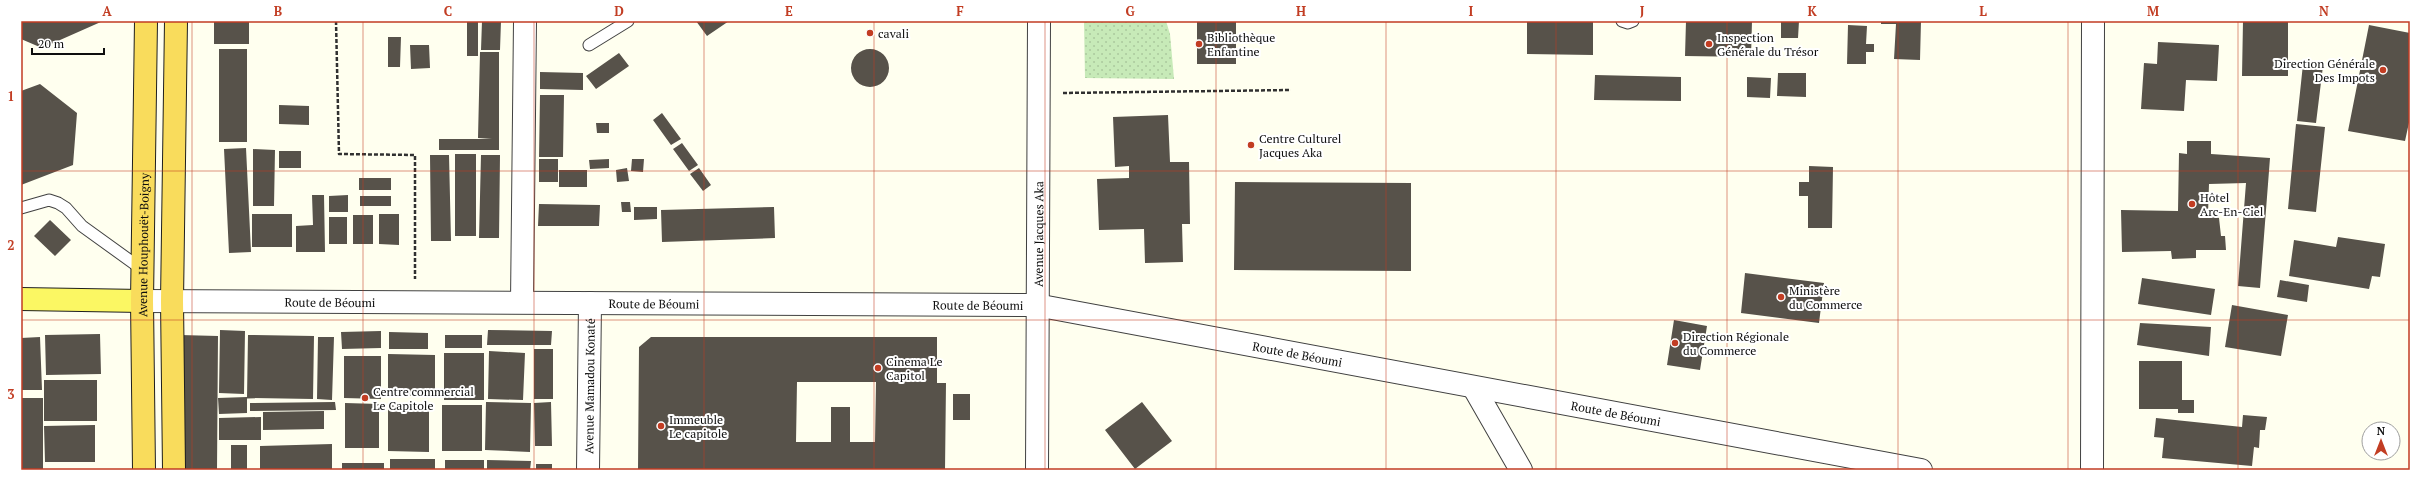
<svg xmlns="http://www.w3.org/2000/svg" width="2431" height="491" viewBox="0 0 2431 491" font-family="'PT Serif',serif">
  <defs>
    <pattern id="grass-dots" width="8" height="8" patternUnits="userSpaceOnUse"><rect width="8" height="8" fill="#c7eab8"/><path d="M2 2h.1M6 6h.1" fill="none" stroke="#aac89d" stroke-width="1.8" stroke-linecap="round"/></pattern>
  </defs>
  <rect width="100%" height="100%" fill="#ffffef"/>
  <path fill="url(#grass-dots)" d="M1084,21h82l4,13 4,45 -89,-1z"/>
  <path fill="#57524a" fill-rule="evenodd" d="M21,21h82l-61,27 -21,-9z
    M214,21h35v23h-35z
    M467,21h11v35h-11z
    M482,21h19l-1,29h-19z
    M696,21h33l-22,15z
    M1197,21h39v43h-39z
    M1527,21h66v34l-66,-1z
    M1686,21h66l-1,36 -66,-1z
    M1781,21h18l-1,17h-17z
    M1881,21h40l-1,39 -26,-1 2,-35h-15z
    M2243,21h45v55h-46z
    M1848,25l19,1 -1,18h8v8h-8v12h-19z
    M2369,25l41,8v85l-5,23 -57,-10z
    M388,37h13l-1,30h-12z
    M2158,42l61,3 -2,36 -31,-1 -2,31 -43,-2 3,-46 13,1z
    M410,45h19l1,23 -19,1z
    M851 68a19 19 0 1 1 38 0a19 19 0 1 1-38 0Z
    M219,49h28v93h-28z
    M480,52h19v98h-60v-11h53l-14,-1z
    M619,53l10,13 -33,23 -10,-13z
    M2303,64l20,2 -7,57 -19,-2z
    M540,72l43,1v17l-43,-1z
    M1778,73h28v24l-29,-1z
    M1595,75l86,2v24l-87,-1z
    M1747,77l24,1 -1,20 -23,-1z
    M40,84l37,29 -4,52 -52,20v-94z
    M540,95h24l-1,62h-24z
    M279,105l30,1v19l-30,-1z
    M662,113l19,26 -10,6 -18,-25z
    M1168,115l2,47h19l1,62h-8l1,38 -38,1 -1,-34 -45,1 -2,-51 32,-1v-12l-14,1 -2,-50z
    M596,123h13v10h-12z
    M2296,124l29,3 -9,85 -28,-3z
    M2187,141h24v13l59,4 -10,130 -22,-2 8,-103 -37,1 -1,30 11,4 2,18h4l1,14h-30v8l-24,1 -1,-8 -49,1 -1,-42 57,1 1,-58 8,1z
    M682,143l16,22 -9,6 -16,-22z
    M246,148l5,104 -22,1 -5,-104z
    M253,149l22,1 -1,56h-21z
    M279,151h22v17h-22z
    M455,154h21v82h-21z
    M430,155h19l2,86h-20z
    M481,155h19l-1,83h-20z
    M539,159h19v23h-19z
    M609,159v9l-19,1 -1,-9z
    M632,159h12l-1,13 -12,-1z
    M1809,166l24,1 -1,61h-24v-32h-9v-14h10z
    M627,168l2,13 -12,1 -1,-12z
    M699,168l12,17 -8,6 -13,-17z
    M559,170h28v17h-28z
    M359,178h32v12h-32z
    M1235,182l176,1v88l-177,-1z
    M312,195h12l1,57h-29v-26l17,-1z
    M348,195v17h-19v-16z
    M360,196h31v10h-31z
    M621,202h9l1,10h-9z
    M539,204l61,1 -1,21h-61z
    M634,207h23v12l-23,1z
    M774,207l1,31 -113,4 -1,-32z
    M252,214h40v33h-40z
    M379,214h20v31l-20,-1z
    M353,215h20v29h-20z
    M329,217h18v27h-18z
    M50,220l21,20 -16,16 -21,-20z
    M2338,237l47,7 -5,33 -8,-1 -3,13 -80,-13 5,-36 42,7z
    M1745,273l79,10 -5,40 -78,-10z
    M2142,278l73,11 -4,26 -73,-11z
    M2280,280l29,5 -2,17 -30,-5z
    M2232,305l56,10 -7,41 -56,-9z
    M1674,320l33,6 -7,44 -33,-5z
    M2140,323l71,4 -2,29 -72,-11z
    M220,330l25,1 -1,63 -25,-1z
    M488,330l64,1 -1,14h-64z
    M381,331v17l-39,1 -1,-17z
    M389,332l39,1v16h-39z
    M100,334l1,40 -55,1 -1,-40z
    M180,335l38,1 -1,134h-39z
    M248,335l66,1 -1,63 -66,-1z
    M445,335h37v13h-37z
    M40,337l2,53h-21v-52z
    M318,337h16l-2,63 -15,-1z
    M651,337h286v46h9l-1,87h-307l1,-123zM797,382h79l-1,60h-25v-35h-19v35h-35z
    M534,349h19v50h-19z
    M489,351l36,2 -2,47 -35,-1z
    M444,353h40v47h-40z
    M388,354l47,1v41h-47z
    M344,356h37v43l-37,-1z
    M2139,361h43v39h12v13h-16v-4h-39z
    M44,380h53v41h-53z
    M953,394h17v26h-17z
    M247,397v16l-28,1 -1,-16z
    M21,398h22v72h-22z
    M335,402l1,8 -86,1v-8z
    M486,402l45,1 -1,49 -45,-2z
    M551,402l1,44h-17l-1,-43z
    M1142,402l30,39 -37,28 -30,-39z
    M345,403l34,1v44h-34z
    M388,405h41v47l-41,-1z
    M442,405h40v46h-40z
    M324,411v18l-61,1v-18z
    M2243,415l24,2 -2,13h-5l-1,18 -5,-1 -2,19 -90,-8 2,-20 -10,-1 2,-19 86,9z
    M261,417v23h-42v-22z
    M95,425v37h-50l-1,-36z
    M332,444v26h-72v-24z
    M231,445h16v25h-16z
    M390,459h45v11h-45z
    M445,460h39v10h-39z
    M487,460l44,1 -1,9h-43z
    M342,463h42v7h-42z
    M536,464h16v6h-16z"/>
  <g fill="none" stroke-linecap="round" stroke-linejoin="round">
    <g stroke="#414141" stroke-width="13">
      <path id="service" d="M1622,21l6,2 5,-2
        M589,45l39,-24
        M21,208l28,-8 9,3 8,5 16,18 61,44"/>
    </g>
    <g stroke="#414141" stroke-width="24">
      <g id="minor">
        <path d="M522,302l3,-281"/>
        <path id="s1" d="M588,470l2,-167"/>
        <path d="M2092,470l1,-449"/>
      </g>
    </g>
    <g stroke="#414141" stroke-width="24">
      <g id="tertiary">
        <path id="s2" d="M142,301l894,4 885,165"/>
        <path d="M1474,388l47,82"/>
        <path id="s3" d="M1037,470l2,-449"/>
      </g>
    </g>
    <g stroke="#1f1f1f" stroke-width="24">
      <path id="primary" d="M21,299l121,2"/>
    </g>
    <g stroke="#1f1f1f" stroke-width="24">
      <g id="trunk">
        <path id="s4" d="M144,470l-2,-169 4,-280"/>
        <path d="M174,470l-2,-169 4,-280"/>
      </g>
    </g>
    <path stroke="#303030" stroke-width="2.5" stroke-dasharray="4 2" stroke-linecap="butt" d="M336,21l3,133 76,1v124
      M1063,93l228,-3"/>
    <use href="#service" stroke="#fff" stroke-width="11"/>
    <use href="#minor" stroke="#fff" stroke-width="22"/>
    <use href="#tertiary" stroke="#fff" stroke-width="22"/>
    <use href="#primary" stroke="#fbf763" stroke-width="22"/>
    <use href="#trunk" stroke="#f9dc5c" stroke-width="22"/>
  </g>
  <path fill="none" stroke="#c23d23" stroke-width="1" stroke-opacity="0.55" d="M192,21v449M363,21v449M534,21v449M704,21v449M874,21v449M1045,21v449M1216,21v449M1386,21v449M1556,21v449M1727,21v449M1898,21v449M2068,21v449M2238,21v449M21,171h2389M21,320h2389"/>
  <g fill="#c23d23" stroke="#fff" stroke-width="1.5">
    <circle cx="870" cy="33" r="4"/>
    <circle cx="1199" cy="44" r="4"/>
    <circle cx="1709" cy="44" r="4"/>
    <circle cx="2383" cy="70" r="4"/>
    <circle cx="1251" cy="145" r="4"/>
    <circle cx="2192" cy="204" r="4"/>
    <circle cx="1781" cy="297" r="4"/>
    <circle cx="1675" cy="343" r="4"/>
    <circle cx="878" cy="368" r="4"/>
    <circle cx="365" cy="398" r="4"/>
    <circle cx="661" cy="426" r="4"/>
  </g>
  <g text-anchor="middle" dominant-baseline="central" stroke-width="4" stroke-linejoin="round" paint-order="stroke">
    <g font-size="12" fill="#0e0e0e" stroke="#fff" text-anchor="start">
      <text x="878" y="33">cavali</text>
      <text x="1207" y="37">Bibliothèque<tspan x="1207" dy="14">Enfantine</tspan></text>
      <text x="1717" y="37">Inspection<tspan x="1717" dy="14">Générale du Trésor</tspan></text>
      <text x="2375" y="63" text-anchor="end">Direction Générale<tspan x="2375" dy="14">Des Impots</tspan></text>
      <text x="1259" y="138">Centre Culturel<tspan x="1259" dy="14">Jacques Aka</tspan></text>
      <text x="2200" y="197">Hôtel<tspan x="2200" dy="14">Arc-En-Ciel</tspan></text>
      <text x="1789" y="290">Ministère<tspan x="1789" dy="14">du Commerce</tspan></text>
      <text x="1683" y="336">Direction Régionale<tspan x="1683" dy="14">du Commerce</tspan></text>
      <text x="886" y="361">Cinema Le<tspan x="886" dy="14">Capitol</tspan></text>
      <text x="373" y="391">Centre commercial<tspan x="373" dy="14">Le Capitole</tspan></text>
      <text x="669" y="419">Immeuble<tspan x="669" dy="14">Le capitole</tspan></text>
    </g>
    <g font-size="12" fill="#0e0e0e" stroke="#fff">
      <text stroke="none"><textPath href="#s3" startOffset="236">Avenue Jacques Aka</textPath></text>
      <text stroke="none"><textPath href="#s4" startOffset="225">Avenue Houphouët-Boigny</textPath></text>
      <text stroke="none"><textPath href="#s2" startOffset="188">Route de Béoumi</textPath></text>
      <text stroke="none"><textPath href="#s2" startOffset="512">Route de Béoumi</textPath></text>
      <text stroke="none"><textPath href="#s2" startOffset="836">Route de Béoumi</textPath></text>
      <text stroke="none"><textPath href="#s2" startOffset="1160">Route de Béoumi</textPath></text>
      <text stroke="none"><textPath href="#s1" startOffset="84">Avenue Mamadou Konaté</textPath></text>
      <text stroke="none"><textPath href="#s2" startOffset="1484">Route de Béoumi</textPath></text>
    </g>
  </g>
  <rect width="2431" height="491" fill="none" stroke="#ffffff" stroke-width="44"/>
  <g transform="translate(2381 441)"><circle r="19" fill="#ffffff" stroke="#9f9f9f"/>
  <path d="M0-3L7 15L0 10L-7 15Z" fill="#c23d23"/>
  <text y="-6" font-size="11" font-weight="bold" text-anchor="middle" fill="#0e0e0e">N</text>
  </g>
  <path d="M32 48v6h72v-6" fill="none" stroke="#0e0e0e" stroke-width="2"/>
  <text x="38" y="48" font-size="12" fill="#0e0e0e" stroke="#ffffff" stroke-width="3" paint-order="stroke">20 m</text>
  <rect x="22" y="22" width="2387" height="447" fill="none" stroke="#c23d23" stroke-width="1.5"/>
  <g font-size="13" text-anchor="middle" font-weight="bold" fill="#c23d23">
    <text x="107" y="16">A</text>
    <text x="278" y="16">B</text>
    <text x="448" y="16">C</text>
    <text x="619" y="16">D</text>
    <text x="789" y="16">E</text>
    <text x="960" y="16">F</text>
    <text x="1130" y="16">G</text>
    <text x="1301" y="16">H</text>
    <text x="1471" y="16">I</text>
    <text x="1642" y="16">J</text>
    <text x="1812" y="16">K</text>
    <text x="1983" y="16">L</text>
    <text x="2153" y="16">M</text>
    <text x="2324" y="16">N</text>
    <text x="11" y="101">1</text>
    <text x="11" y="250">2</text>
    <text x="11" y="399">3</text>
  </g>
</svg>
